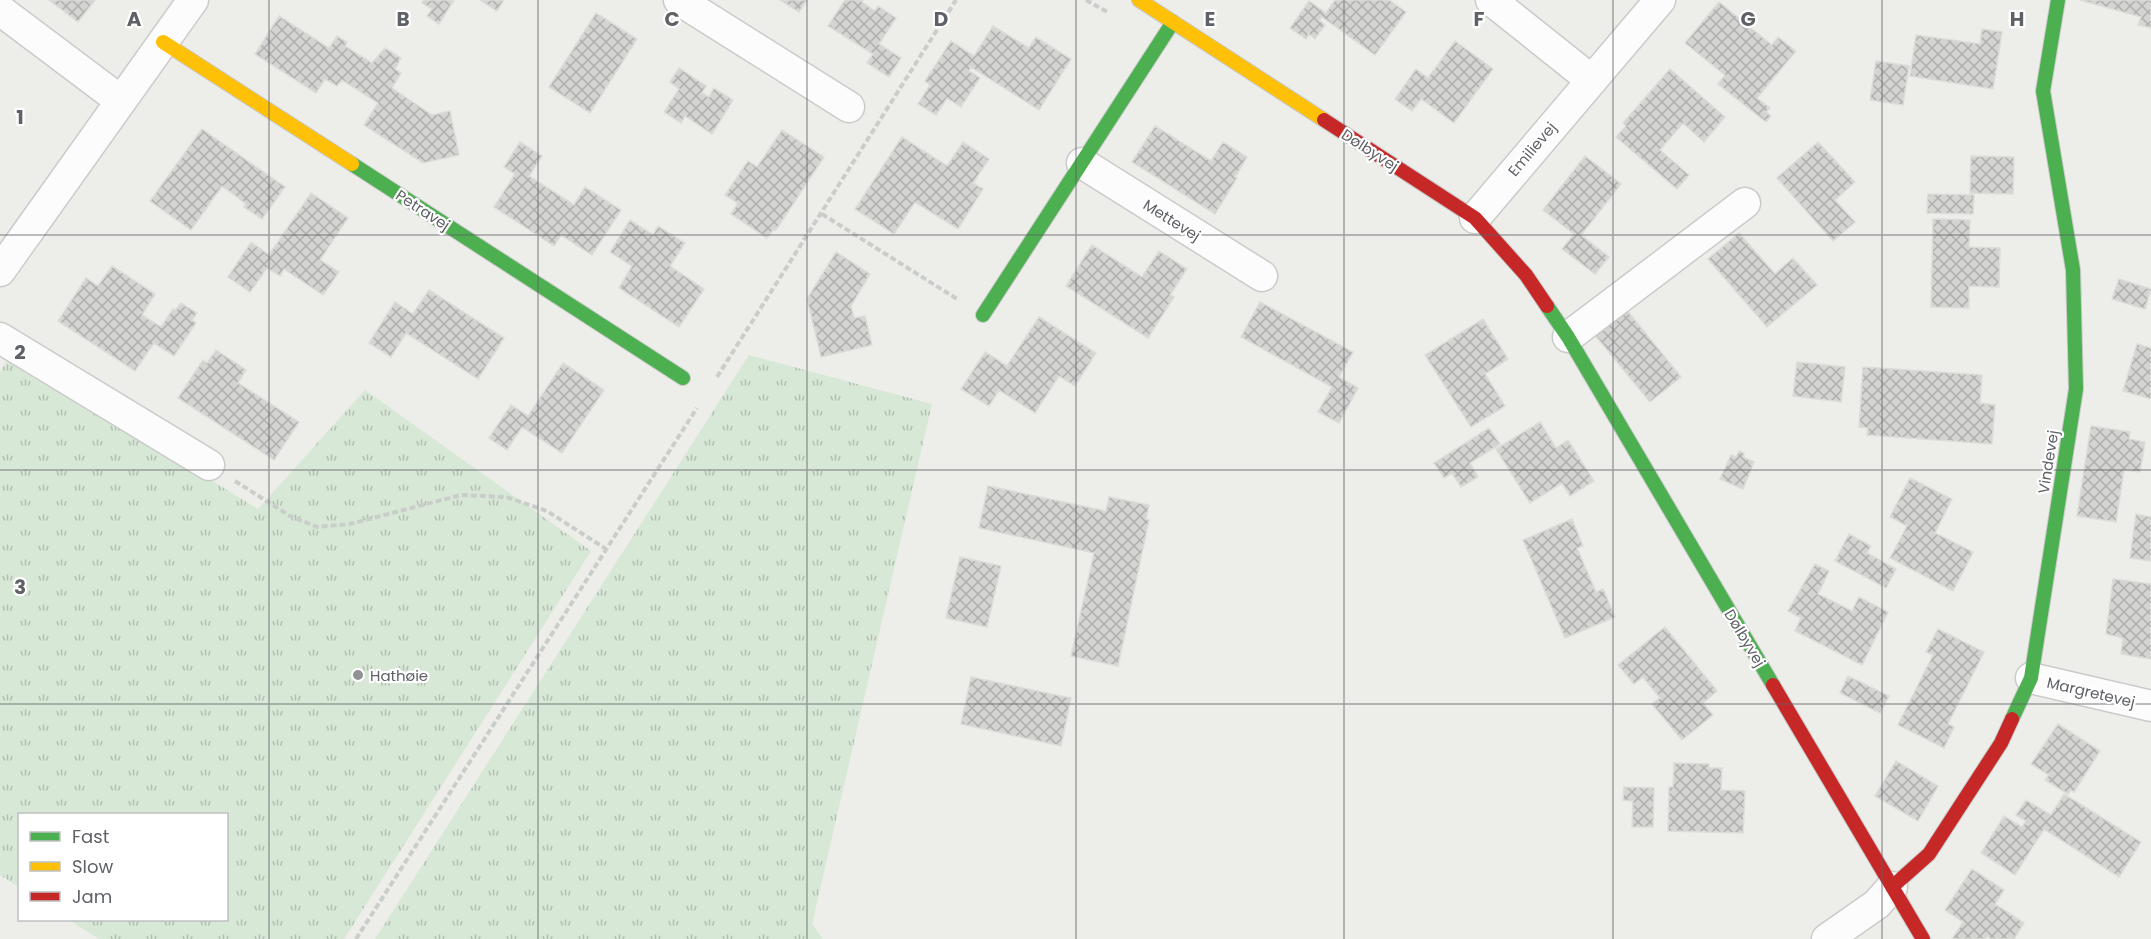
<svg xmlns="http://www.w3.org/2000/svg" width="2151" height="939" viewBox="0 0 2151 939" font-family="Poppins,sans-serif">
  <defs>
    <pattern id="grass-tufts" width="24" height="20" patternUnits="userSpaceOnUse" patternTransform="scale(1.5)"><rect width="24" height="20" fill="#d8e8d7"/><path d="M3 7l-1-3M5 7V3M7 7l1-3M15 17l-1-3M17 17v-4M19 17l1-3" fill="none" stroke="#b2bfb2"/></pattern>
    <pattern id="building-cross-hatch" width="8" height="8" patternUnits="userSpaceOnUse" patternTransform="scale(1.5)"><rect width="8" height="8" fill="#d4d4d2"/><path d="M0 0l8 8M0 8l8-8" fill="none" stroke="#afafae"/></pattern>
  </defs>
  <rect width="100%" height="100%" fill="#edede9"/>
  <path fill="url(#grass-tufts)" d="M749,355l183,49 -120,520 11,15h-448z
    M10,356l248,153 107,-119 226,161 -247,388h-245l-30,-19h157v-106h-206l-1,73 -19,-12v-503z"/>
  <path fill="url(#building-cross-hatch)" stroke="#dcdcd8" stroke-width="1.5" d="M49,0h46l-17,22z
    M424,0h30l-15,24 -12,-8 5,-7 -10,-6z
    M480,0h24l-7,11z
    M780,0h27l-8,12z
    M845,0h18l-1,2 13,9 3,-5 18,12 -17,26 22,14 -12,19 -22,-14 6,-9 -45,-28z
    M1335,0h54l17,12 -31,43 -53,-38 -3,3 6,5 -10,14 -6,-5 -3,5 -16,-11 19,-27 17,12z
    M2080,0h71v28l-13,-3 3,-8z
    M1719,2l53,43 6,-8 18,14 -39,47 13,10 -4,4 5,4 -5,6 -48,-38 7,-9 -40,-32z
    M596,13l41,26 -47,74 -41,-26z
    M279,16l50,32 8,-12 10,6 -2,4 27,17 13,-15 16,10 -6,11 6,4 -9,15 40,27 18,-4 9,44 -36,8 -59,-38 14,-22 -36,-23 -5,6 -12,-7 -9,14 -61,-39z
    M993,26l36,22 7,-11 35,22 -32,51 -68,-43 -2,4 11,7 -19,29 -14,-9 -11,17 -18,-11 12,-19 -5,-4 26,-40 23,15z
    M1982,29l20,3 -9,57 -83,-13 6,-41 64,9z
    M1455,41l38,28 -39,54 -33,-24 -9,12 -17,-12 21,-30 12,9z
    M1876,61l33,5 -6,39 -33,-5z
    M679,68l27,18 -4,7 7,4 5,-9 19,12 -21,34 -27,-18 -4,7 -17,-11 15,-23 -9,-7z
    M1670,69l55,48 -21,25 -21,-19 -23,27 29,25 -12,14 -61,-52 10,-11 -3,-3z
    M1155,126l56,35 12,-19 24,15 -12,20 2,1 -22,36 -83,-52z
    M202,129l83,58 -23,32 -18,-12 2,-3 -24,-18 -31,44 -41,-29z
    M782,130l42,27 -48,73 -2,-1 -7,9 -36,-24 7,-11 -13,-8 23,-34 9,6z
    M902,137l45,29 16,-24 26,17 -16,24 10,6 -25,40 -43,-27 -21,32 -39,-25z
    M520,142l22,14 -13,20 45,29 11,-18 36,23 -29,45 -31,-20 -7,11 -60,-39 21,-33 -11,-7z
    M1818,142l37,40 -20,18 20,22 -22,19 -56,-63z
    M1585,156l36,28 -40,51 28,22 -14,17 -33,-25 12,-15 -31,-24z
    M1971,156l43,1 -1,37 -43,-1z
    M311,193l37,25 -28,42 19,12 -16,23 -39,-26 -4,7 -13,-8 -17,24 -22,-15 23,-35 18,13z
    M1928,194l46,1 -1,19 -46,-1z
    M1933,219l37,1 -1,27 31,1 -1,39 -30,-1v22l-38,-1z
    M630,220l23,15 5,-9 27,17 -15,23 34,23 -25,38 -60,-39 13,-22 -22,-14z
    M1739,233l36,41 18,-16 24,27 -50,42 -59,-68z
    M1092,245l50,32 17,-26 28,18 -17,26 4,2 -26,41 -82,-52z
    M836,252l34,22 -19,32 3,12 11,-2 7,29 -51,12 -14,-58z
    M112,266l43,28 -13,21 19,12 12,-18 3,1 5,-7 16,10 -5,7 4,3 -22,33 -20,-13 -19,28 -77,-50 28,-43 12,8z
    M2119,279l32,10 -6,20 -33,-10z
    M429,290l75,48 -26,41 -72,-46 -15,24 -22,-14 26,-41 18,12z
    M1260,302l93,50 -14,25 19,11 -19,35 -21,-11 14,-25 -91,-50z
    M1626,309l55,68 -31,25 -56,-68z
    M1039,317l57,36 -21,33 -16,-10 -24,37 -36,-23 -10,16 -28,-17 24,-37 22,14z
    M1483,319l25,40 -23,15 20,32 -34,21 -46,-72z
    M2137,344l14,4v51l-28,-8z
    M216,350l30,20 -8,13 61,39 -25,38 -96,-62 25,-38 4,3z
    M1797,362l48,5 -4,35 -48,-6z
    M563,363l41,27 -42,63 -40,-26 -15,23 -18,-12 22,-33 17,11z
    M1863,367l119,8 -2,28 15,2 -3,39 -125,-9 1,-7 -9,-1z
    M1540,422l16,26 12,-8 26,41 -24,15 -8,-13 -32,20 -34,-54z
    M2091,426l39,6 -1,7 16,3 -5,30 -16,-2 -8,52 -39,-6z
    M1489,428l11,16 -30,19 8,14 -17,10 -9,-14 -8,5 -10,-15z
    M1739,451l5,2 -1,4 11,5 -11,27 -23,-10 11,-24 5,2z
    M1910,478l42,21 -17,34 38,19 -20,39 -63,-33 17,-32 -17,-9z
    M988,486l118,25 3,-14 40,8 -3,14 3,1 -31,146 -47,-10 23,-103 -115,-25z
    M2136,514l15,3v44l-21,-3z
    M1572,519l11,27 -6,2 19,44 7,-3 12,28 -50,21 -42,-98z
    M1849,534l22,12 -4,7 29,16 -10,19 -51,-27z
    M960,557l41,9 -14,61 -41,-9z
    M1815,564l14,7 -11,23 34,17 7,-14 29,15 -26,53 -67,-34 6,-13 -13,-7z
    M2113,579l38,5v75l-30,-5 2,-16 -17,-4z
    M1665,627l52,64 -14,12 10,12 -31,25 -30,-36 8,-6 -17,-21 -9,7 -16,-19z
    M1938,629l46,23 -36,72 6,3 -10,21 -46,-23 35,-70 -7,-3z
    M1848,676l41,20 -9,17 -40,-20z
    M971,677l100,21 -10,48 -100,-22z
    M2058,724l42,27 -26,41 -3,-2 -3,4 -23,-14 4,-5 -18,-11z
    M1896,761l42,25 -20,35 -43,-25z
    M1674,763l35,1v4h13l-1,22 24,1 -2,42 -75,-2 1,-44h4z
    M1624,787l30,1 -1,39h-21l1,-26 -10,-1z
    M2064,794l77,48 -22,35 -75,-48 -29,46 -34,-22 23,-37 18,11 4,-6 -10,-6 10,-15 25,15z
    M1972,869l32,21 -9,14 29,19 -10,16h-23l-4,-3 -2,3h-33l11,-17 -18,-12z"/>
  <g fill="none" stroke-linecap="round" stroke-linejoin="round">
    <g stroke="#cacbca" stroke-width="33">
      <path id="street" d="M679,0l170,107
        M1491,0l99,79
        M0,10l121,91
        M1082,163l180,113
        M1475,218l185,-218
        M0,271l193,-271
        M1568,337l177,-134
        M0,338l209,127
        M2031,678l120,28
        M1827,939l50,-35 15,-17"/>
    </g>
    <g stroke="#c9c9c9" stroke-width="16">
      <path id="fast" d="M352,164l331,214
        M1547,306l21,31 205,348
        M983,315l190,-293
        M2012,719l19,-41 45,-289 -3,-119 -30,-179 15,-91"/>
    </g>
    <g stroke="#c9c9c9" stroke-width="16">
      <path id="slow" d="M1139,0l185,120
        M163,42l189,122"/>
    </g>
    <g stroke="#c9c9c9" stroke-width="16">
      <path id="jam" d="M1324,120l151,98 51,57 21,31
        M1773,685l150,254
        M1892,887l37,-33 72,-111 11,-24"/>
    </g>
    <path stroke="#cacecb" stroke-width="4" stroke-dasharray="6 3" stroke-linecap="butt" d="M1086,0l23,13
      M822,214l135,85
      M717,377l239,-377
      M235,481l55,35 27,11 33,-3 111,-29 45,2 41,14 59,38
      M356,939l341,-531"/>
    <use href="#street" stroke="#fcfcfc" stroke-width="30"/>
    <use href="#fast" stroke="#4caf50" stroke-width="14"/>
    <use href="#slow" stroke="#ffc107" stroke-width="14"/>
    <use href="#jam" stroke="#c62828" stroke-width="14"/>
  </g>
  <path fill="none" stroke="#5e6166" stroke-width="1.5" stroke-opacity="0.55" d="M269,0v939M538,0v939M807,0v939M1076,0v939M1344,0v939M1613,0v939M1882,0v939M0,235h2151M0,470h2151M0,704h2151"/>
  <circle fill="#909294" stroke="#fff" stroke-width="2" cx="358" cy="675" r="6"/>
  <g text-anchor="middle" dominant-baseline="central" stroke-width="4.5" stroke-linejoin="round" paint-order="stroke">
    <g font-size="15" fill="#5e6166" stroke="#fff">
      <text transform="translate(1532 149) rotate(-50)">Emilievej</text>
      <text transform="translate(1370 150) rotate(33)">Dølbyvej</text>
      <text transform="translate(423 210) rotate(33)">Petravej</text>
      <text transform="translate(1172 220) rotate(32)">Mettevej</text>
      <text transform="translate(2048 462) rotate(-81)">Vindevej</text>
      <text transform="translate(1745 638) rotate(59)">Dølbyvej</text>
      <text transform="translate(2091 692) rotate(13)">Margretevej</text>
    </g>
    <g font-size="15" fill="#5e6166" stroke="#fff" text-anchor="start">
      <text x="370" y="675">Hathøie</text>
    </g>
  </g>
  <g font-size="20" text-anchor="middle" font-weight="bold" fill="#5e6166" stroke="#fff" stroke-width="4.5" stroke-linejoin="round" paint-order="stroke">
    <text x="134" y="26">A</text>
    <text x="403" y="26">B</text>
    <text x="672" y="26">C</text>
    <text x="941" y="26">D</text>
    <text x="1210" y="26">E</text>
    <text x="1479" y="26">F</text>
    <text x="1748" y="26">G</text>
    <text x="2017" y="26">H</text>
    <text x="20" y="124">1</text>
    <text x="20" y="359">2</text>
    <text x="20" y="594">3</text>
  </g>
  <rect x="18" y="813" width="210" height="108" fill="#ffffff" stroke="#bfc0c2" stroke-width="1.5"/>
  <rect x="30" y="832" width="30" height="9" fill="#4caf50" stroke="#bfc0c2" stroke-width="1.5"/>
  <text x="72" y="843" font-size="18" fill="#5e6166">Fast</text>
  <rect x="30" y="862" width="30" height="9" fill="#ffc107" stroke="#bfc0c2" stroke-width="1.5"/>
  <text x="72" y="873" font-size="18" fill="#5e6166">Slow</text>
  <rect x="30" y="892" width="30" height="9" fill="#c62828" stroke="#bfc0c2" stroke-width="1.5"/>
  <text x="72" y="903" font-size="18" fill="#5e6166">Jam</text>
</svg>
